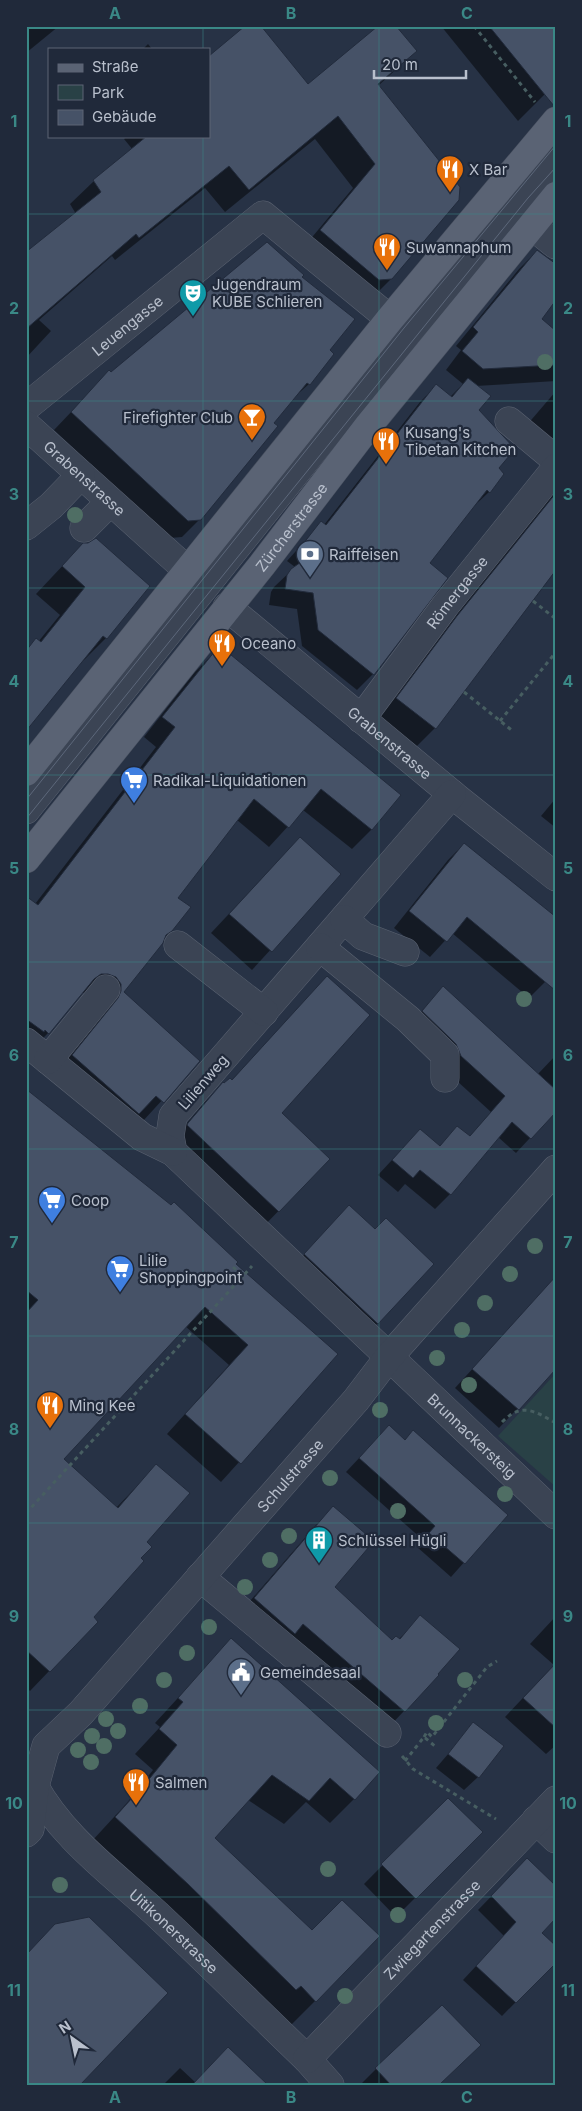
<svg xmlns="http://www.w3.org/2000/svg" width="582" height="2111" viewBox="0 0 582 2111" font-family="Inter,sans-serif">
  <rect width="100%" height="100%" fill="#273245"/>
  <path fill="#294146" d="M556,1373v114l-58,-51z"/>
  <path fill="#0007" d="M26,26h33l-33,27z
    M247,26l61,60 108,-35 -38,35 14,192 -24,24 -70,-48 55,-66 -38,-49 -90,73 -20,-24 -90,72 -3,-4 -73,64 12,11 -25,27v-104l50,-40 -6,-10 24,-23 39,-31 -9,-11 3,-3h82v-78z
    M441,26h115v57l-38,38z
    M148,44l4,5h-9z
    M556,226v74l-16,19 16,13v49l-80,5 1,25 21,57 -9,24 -17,16 -44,55 -55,111 -16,16 -55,-44 -5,-37 -28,-4 2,-13 3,-5 21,-20 -8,-6 34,-38 3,2 96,-123 16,-16 14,11 13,-13 -17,-14 15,-20 -5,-4 63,-77 18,-18 17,11 -1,-4 -13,-14z
    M301,277l27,74 -19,33 -19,17 -90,118 -18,18 -12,1 -116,-108 55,-58 2,2z
    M556,391v56l-36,-14z
    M556,490v80l-121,158 -18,18 -38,-30 61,-81z
    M83,544l65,42 -42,52 -27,27 -53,62v-77l10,-10 2,2 22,-27 -24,-21z
    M215,652l184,143 -28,35 -19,19 -49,-39 -34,37 -32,-27 -61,78 -5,32 -49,62 76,69 -55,60 -89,-46 45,-56 3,-7 -14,-19h-7l-33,40 -19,20 -3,-2v-151l9,4 121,-157 -12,-10 51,-65z
    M556,798v30l-15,-12z
    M300,838l40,36 -88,96 -41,-37z
    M464,844l81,138 -16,16 -77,-65 -22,24 -36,-29 54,-68z
    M327,977l-47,136 49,46 -69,71 -90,-87 35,-41 18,-18 8,-3z
    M443,988l94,87 19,-20v55l-40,43 -18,-16 -48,57 -15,15 -30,-25 -7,8 -20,-17 27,-29 34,1 18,-20 12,10 22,-25 -45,-41 -38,-45z
    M26,1091l209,173 101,91 -115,127 -54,-48 62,-69 -44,-39 -122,133 53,49 40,-42 -11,76 -53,75 4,5 -66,69 -4,-4z
    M331,1226l44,5 3,92 -19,18 -73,-67z
    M549,1285l7,83 -57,60 -44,-40z
    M413,1431l93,84 -55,62 -34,-30 6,-7 -77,-68 30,-32 28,1z
    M333,1508v79l59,55 6,-2 23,-23 -17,94 -17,18 -150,-113 79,-91z
    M556,1616v129l-10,9 -41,-37 49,-52 -24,-21z
    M231,1640l123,159 -24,24 -24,-21 -22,22 -36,-24 -35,38 102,163 -24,24 -200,-183 35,-38 27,-34 -18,-16 25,-27 -5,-4z
    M474,1724l28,22 -24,31 -14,13 -28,-22z
    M448,1799l33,33 -85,85 -32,-33z
    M514,1873l26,60 16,28 -54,55 -39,-36 41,-44 -26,-26z
    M180,2068l15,14 71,3h-103z
    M376,2069l63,16h-79z"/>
  <path fill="#465267" stroke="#222b3c" d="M245,26h16l47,58 70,-58h18l21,25 -39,33 82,103 -1,13 -67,79 -13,1 -59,-50 55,-66 -37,-48 -89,74 -20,-24 -90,72 -3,-4 -110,95v-77l75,-60 -8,-12 54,-44h62v-80z
    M489,26h67v80h-2z
    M267,242l37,33 -2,2 53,42 -25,31 4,4 -24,31 -3,-2 -33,40 4,3 -77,94 -13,1 -117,-109 38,-42 2,2z
    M537,250l19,14v36l-14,19 14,12v34l-73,4 -21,-18 16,-19 -5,-5z
    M468,378l23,18 -12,14 36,39 -16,19 5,6 -14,19 -3,-3 -57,73 18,15 -74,97 -56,-45 -5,-37 -28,-4 2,-14 4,-6 23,-16 -11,-9 18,-23 5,4 110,-141 16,13z
    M556,493v77l-120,159 -40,-31 61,-82z
    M96,538l54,48 -43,53 -4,-3 -77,95v-80l10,-13 5,4 44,-55 -23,-21 21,-23h5z
    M225,650l176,145 -29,35 -51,-41 -32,39 -35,-29 -76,99 13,9 -19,24 -6,4 -3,8 -39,49 76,69 -36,42 -8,-7 -17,18 -67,-59 46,-57 3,-7v-7l-5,-7 -8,-3h-7l-7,5 -45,55 -4,-4 -1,2 -18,-13v-123l12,9 137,-178 -13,-10 53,-66z
    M300,837l41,37 -69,78 -43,-38z
    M464,843l92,74v74l-89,-74 -20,25 -38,-31z
    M327,976l43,39 -88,98 48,46 -51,53 -92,-87 1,-2 35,-41 1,1 6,-5 2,2z
    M443,986l113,104v22l-25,27 -19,-17 -61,73 -31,-25 -7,8 -21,-18 28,-31 20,17 17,-20 13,10 35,-40 -44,-40 -5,-12 -34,-33z
    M26,1089l145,116 3,-3 64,60 -2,2 102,90 -97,110 -56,-50 63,-69 -43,-38 -141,152 54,49 38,-44 34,29 -43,49 5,5 -11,11 3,3 -50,56 4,5 -48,50 -24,-22v-337l12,-13 -12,-10z
    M349,1205l26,24 11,-11 48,46 -56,60 -74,-70z
    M556,1276v93l-37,41 -47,-41z
    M389,1425l16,15 8,-10 95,85 -43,49 -36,-31 6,-7 -76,-68z
    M333,1506l41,35 -39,46 57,53 4,-4 4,3 20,-24 40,34 -22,25 1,1 -34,37 -102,-88 -8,10 -41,-36z
    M231,1638l149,134 -25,28 -25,-22 -21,23 -37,-26 -57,63 97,92 30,-30 38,36 -64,66 -15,-16 -5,4 -108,-106 -73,-67 35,-39 27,-33 -18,-16 24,-27 -5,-4z
    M556,1663v65l-33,-30z
    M473,1722l31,24 -25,32 -31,-24z
    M448,1798l35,34 -67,67 -35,-35z
    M527,1858l29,28v32l-14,15 14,13v17l-40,40 -40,-37 40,-44 -25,-26z
    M89,1917l79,76 -88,92h-54v-130l29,-31z
    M442,2005l39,40 -42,40h-48l-16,-17z
    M228,2047l40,38h-76z"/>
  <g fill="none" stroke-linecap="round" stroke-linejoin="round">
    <g stroke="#5a6271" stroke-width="29">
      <g id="minor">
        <path d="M531,225l25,20"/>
        <path id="s1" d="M26,407l237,-192 127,104"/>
        <path d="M509,421l47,39"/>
        <path id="s2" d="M26,425l161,145"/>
        <path d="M26,526l25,-20 30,-31"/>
        <path d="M84,528l26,-26"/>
        <path id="s3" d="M227,607l231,192 98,78"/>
        <path id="s4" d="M361,719l84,-113 111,-138"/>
        <path id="s5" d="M452,794l-279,322 -3,20 3,16 383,363"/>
        <path d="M26,810l384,-480 146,-174"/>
        <path d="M344,919l19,17 42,16"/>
        <path d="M178,945l86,67"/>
        <path d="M320,947l88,72 37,36v23"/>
        <path d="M26,1042l116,95 31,15"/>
        <path d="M48,1060l58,-71"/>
        <path d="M200,1577l187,156"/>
        <path id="s6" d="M31,1780c30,58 83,94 129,137 50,47 98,95 147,142l23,26"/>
        <path d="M536,1820l20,19"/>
        <path id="s7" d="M26,1833l4,-4 5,-43 11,-40 35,-33 275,-313 32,-42 168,-189"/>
        <path id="s8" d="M307,2059l249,-259"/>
      </g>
    </g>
    <g stroke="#454d5d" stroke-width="29">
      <g id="major">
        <path d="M26,772l364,-453 166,-198"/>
        <path id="s9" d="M26,859l236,-294 107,-140 187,-229"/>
      </g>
    </g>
    <path stroke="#475e61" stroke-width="3" stroke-dasharray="4 4" stroke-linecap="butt" d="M474,26l61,76
      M533,601l23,18
      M464,692l50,40
      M500,721l56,-69
      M233,1267l10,9 9,-10
      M502,1422c20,-20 32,-11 54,1
      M26,1509l2,2 215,-235
      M424,1737l3,-5 5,5 55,-70 10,-6
      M402,1756l11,13 83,50
      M405,1761l19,-24 12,10"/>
    <use href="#minor" stroke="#3b4454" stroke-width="28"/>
    <use href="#major" stroke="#5a6374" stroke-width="28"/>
    <path stroke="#5d687b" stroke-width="1" d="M26,800l378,-472 152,-183
      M26,819l502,-621 28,-31"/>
  </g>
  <g fill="#4f6e64">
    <circle cx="545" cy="362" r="8"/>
    <circle cx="75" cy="515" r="8"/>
    <circle cx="524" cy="999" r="8"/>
    <circle cx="535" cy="1246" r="8"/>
    <circle cx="510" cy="1274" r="8"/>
    <circle cx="485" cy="1303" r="8"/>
    <circle cx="462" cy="1330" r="8"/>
    <circle cx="437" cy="1358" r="8"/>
    <circle cx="469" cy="1385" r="8"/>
    <circle cx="380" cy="1410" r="8"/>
    <circle cx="330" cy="1478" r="8"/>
    <circle cx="505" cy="1494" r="8"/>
    <circle cx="398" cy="1511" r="8"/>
    <circle cx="289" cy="1536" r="8"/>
    <circle cx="270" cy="1560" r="8"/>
    <circle cx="245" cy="1587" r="8"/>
    <circle cx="209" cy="1627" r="8"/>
    <circle cx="187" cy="1653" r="8"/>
    <circle cx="164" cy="1680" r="8"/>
    <circle cx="465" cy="1680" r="8"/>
    <circle cx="140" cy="1706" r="8"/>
    <circle cx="106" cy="1719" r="8"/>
    <circle cx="436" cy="1723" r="8"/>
    <circle cx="118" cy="1731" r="8"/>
    <circle cx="92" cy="1736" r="8"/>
    <circle cx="104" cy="1746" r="8"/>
    <circle cx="78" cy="1750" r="8"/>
    <circle cx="91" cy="1762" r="8"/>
    <circle cx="328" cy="1869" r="8"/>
    <circle cx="60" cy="1885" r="8"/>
    <circle cx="398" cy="1915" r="8"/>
    <circle cx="345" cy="1996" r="8"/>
  </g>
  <path fill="none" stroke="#3a8886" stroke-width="1" stroke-opacity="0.55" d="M203,26v23M379,26v2059M203,136v1949M26,214h530M26,401h530M26,588h530M26,775h530M26,962h530M26,1149h530M26,1336h530M26,1523h530M26,1710h530M26,1897h530"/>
  <defs>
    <g id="restaurant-pin" transform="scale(1.4375)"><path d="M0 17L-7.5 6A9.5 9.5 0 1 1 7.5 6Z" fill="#e8710a" stroke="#20293a"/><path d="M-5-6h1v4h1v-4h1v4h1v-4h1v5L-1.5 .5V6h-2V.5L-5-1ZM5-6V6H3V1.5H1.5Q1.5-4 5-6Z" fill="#fff"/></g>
    <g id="theatre-pin" transform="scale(1.4375)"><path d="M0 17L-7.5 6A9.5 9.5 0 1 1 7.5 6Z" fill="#0f9aa8" stroke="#20293a"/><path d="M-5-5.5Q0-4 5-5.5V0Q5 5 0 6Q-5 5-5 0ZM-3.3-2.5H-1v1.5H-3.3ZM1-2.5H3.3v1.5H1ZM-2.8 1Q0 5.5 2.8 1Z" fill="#fff"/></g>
    <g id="bar-pin" transform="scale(1.4375)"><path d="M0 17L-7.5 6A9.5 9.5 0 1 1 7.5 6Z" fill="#e8710a" stroke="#20293a"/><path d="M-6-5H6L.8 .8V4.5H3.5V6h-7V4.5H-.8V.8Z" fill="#fff"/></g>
    <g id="bank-pin" transform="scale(1.4375)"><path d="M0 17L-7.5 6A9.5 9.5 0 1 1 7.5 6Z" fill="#5c6f8a" stroke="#20293a"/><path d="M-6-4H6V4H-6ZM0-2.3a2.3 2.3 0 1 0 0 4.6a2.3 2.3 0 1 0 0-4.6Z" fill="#fff"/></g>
    <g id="supermarket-pin" transform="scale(1.4375)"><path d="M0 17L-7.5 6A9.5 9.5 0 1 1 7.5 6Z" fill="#3f7fe0" stroke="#20293a"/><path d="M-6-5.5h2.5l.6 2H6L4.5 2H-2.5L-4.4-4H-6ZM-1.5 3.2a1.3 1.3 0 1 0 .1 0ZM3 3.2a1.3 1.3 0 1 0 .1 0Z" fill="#fff"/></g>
    <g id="building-pin" transform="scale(1.4375)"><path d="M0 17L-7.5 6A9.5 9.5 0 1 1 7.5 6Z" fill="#0f9aa8" stroke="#20293a"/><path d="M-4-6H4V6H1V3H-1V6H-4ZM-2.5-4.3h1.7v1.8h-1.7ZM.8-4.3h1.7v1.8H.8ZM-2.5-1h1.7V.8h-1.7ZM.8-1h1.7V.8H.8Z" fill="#fff"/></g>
    <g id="civic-pin" transform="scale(1.4375)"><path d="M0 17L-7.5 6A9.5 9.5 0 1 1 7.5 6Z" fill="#5c6f8a" stroke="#20293a"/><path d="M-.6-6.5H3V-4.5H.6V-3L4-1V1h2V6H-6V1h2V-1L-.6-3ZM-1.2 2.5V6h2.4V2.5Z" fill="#fff"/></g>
  </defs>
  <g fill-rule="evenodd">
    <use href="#restaurant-pin" x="450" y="169"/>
    <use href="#restaurant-pin" x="387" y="247"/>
    <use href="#theatre-pin" x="193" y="293"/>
    <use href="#bar-pin" x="252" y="417"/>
    <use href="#restaurant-pin" x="386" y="441"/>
    <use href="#bank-pin" x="310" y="554"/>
    <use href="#restaurant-pin" x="222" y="643"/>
    <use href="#supermarket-pin" x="134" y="780"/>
    <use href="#supermarket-pin" x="52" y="1200"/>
    <use href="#supermarket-pin" x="120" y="1269"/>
    <use href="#restaurant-pin" x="50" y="1405"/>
    <use href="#building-pin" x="319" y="1540"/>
    <use href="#civic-pin" x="241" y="1672"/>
    <use href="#restaurant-pin" x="136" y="1782"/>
  </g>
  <g text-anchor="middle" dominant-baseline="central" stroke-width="4.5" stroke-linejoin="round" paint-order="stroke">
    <g font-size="15" fill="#b9c0cd" stroke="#20293a" text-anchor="start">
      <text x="469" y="169">X Bar</text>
      <text x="406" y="247">Suwannaphum</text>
      <text x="212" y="284">Jugendraum<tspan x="212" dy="17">KUBE Schlieren</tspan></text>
      <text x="233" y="417" text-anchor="end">Firefighter Club</text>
      <text x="405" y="432">Kusang's<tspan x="405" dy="17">Tibetan Kitchen</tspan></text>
      <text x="329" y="554">Raiffeisen</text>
      <text x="241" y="643">Oceano</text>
      <text x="153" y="780">Radikal-Liquidationen</text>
      <text x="71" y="1200">Coop</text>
      <text x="139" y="1260">Lilie<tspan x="139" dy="17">Shoppingpoint</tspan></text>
      <text x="69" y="1405">Ming Kee</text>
      <text x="338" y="1540">Schlüssel Hügli</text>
      <text x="260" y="1672">Gemeindesaal</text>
      <text x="155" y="1782">Salmen</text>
    </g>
    <g font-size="15" fill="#b9c0cd" stroke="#20293a">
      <text stroke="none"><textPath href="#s1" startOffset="130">Leuengasse</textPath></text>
      <text stroke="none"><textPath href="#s2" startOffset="79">Grabenstrasse</textPath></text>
      <text stroke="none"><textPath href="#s9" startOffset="425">Zürcherstrasse</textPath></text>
      <text stroke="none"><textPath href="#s4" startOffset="159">Römergasse</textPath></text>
      <text stroke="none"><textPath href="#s3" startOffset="212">Grabenstrasse</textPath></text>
      <text transform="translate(203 1082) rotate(-49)">Lilienweg</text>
      <text stroke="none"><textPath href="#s5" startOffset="875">Brunnackersteig</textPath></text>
      <text stroke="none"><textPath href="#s7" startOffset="455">Schulstrasse</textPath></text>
      <text stroke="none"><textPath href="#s8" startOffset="180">Zwiegartenstrasse</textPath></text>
      <text stroke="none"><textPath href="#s6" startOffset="209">Uitikonerstrasse</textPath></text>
    </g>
  </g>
  <rect width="582" height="2111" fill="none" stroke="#20293a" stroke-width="55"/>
  <rect x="48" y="48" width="162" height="90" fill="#20293a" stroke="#5d6575"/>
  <rect x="58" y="64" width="25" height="8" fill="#5a6374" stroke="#5d6575"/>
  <text x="92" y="72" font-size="15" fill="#b9c0cd">Straße</text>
  <rect x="58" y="85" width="25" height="15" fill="#294146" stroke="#5d6575"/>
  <text x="92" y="98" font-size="15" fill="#b9c0cd">Park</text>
  <rect x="58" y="110" width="25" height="15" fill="#465267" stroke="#5d6575"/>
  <text x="92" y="122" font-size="15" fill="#b9c0cd">Gebäude</text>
  <g transform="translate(72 2038) rotate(327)" stroke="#20293a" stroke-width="4" paint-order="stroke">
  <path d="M0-4L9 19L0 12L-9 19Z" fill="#b9c0cd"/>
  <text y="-8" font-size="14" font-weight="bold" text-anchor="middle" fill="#b9c0cd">N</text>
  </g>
  <path d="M374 70v8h92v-8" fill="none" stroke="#b9c0cd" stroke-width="2.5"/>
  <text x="382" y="70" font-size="15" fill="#b9c0cd" stroke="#20293a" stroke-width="4" paint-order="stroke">20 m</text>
  <rect x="28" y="28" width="526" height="2056" fill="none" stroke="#3a8886" stroke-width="2"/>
  <g font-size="16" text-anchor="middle" font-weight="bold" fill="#3a8886">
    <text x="115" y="19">A</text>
    <text x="291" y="19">B</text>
    <text x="467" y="19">C</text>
    <text x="14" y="127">1</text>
    <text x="568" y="127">1</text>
    <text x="14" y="314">2</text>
    <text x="568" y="314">2</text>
    <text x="14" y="500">3</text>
    <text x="568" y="500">3</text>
    <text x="14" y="687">4</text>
    <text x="568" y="687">4</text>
    <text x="14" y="874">5</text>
    <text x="568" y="874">5</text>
    <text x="14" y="1061">6</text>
    <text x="568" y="1061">6</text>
    <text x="14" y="1248">7</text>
    <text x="568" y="1248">7</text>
    <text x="14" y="1435">8</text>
    <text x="568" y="1435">8</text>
    <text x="14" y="1622">9</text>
    <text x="568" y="1622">9</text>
    <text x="14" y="1809">10</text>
    <text x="568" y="1809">10</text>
    <text x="14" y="1996">11</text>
    <text x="568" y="1996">11</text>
    <text x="115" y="2103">A</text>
    <text x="291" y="2103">B</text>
    <text x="467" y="2103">C</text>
  </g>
</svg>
